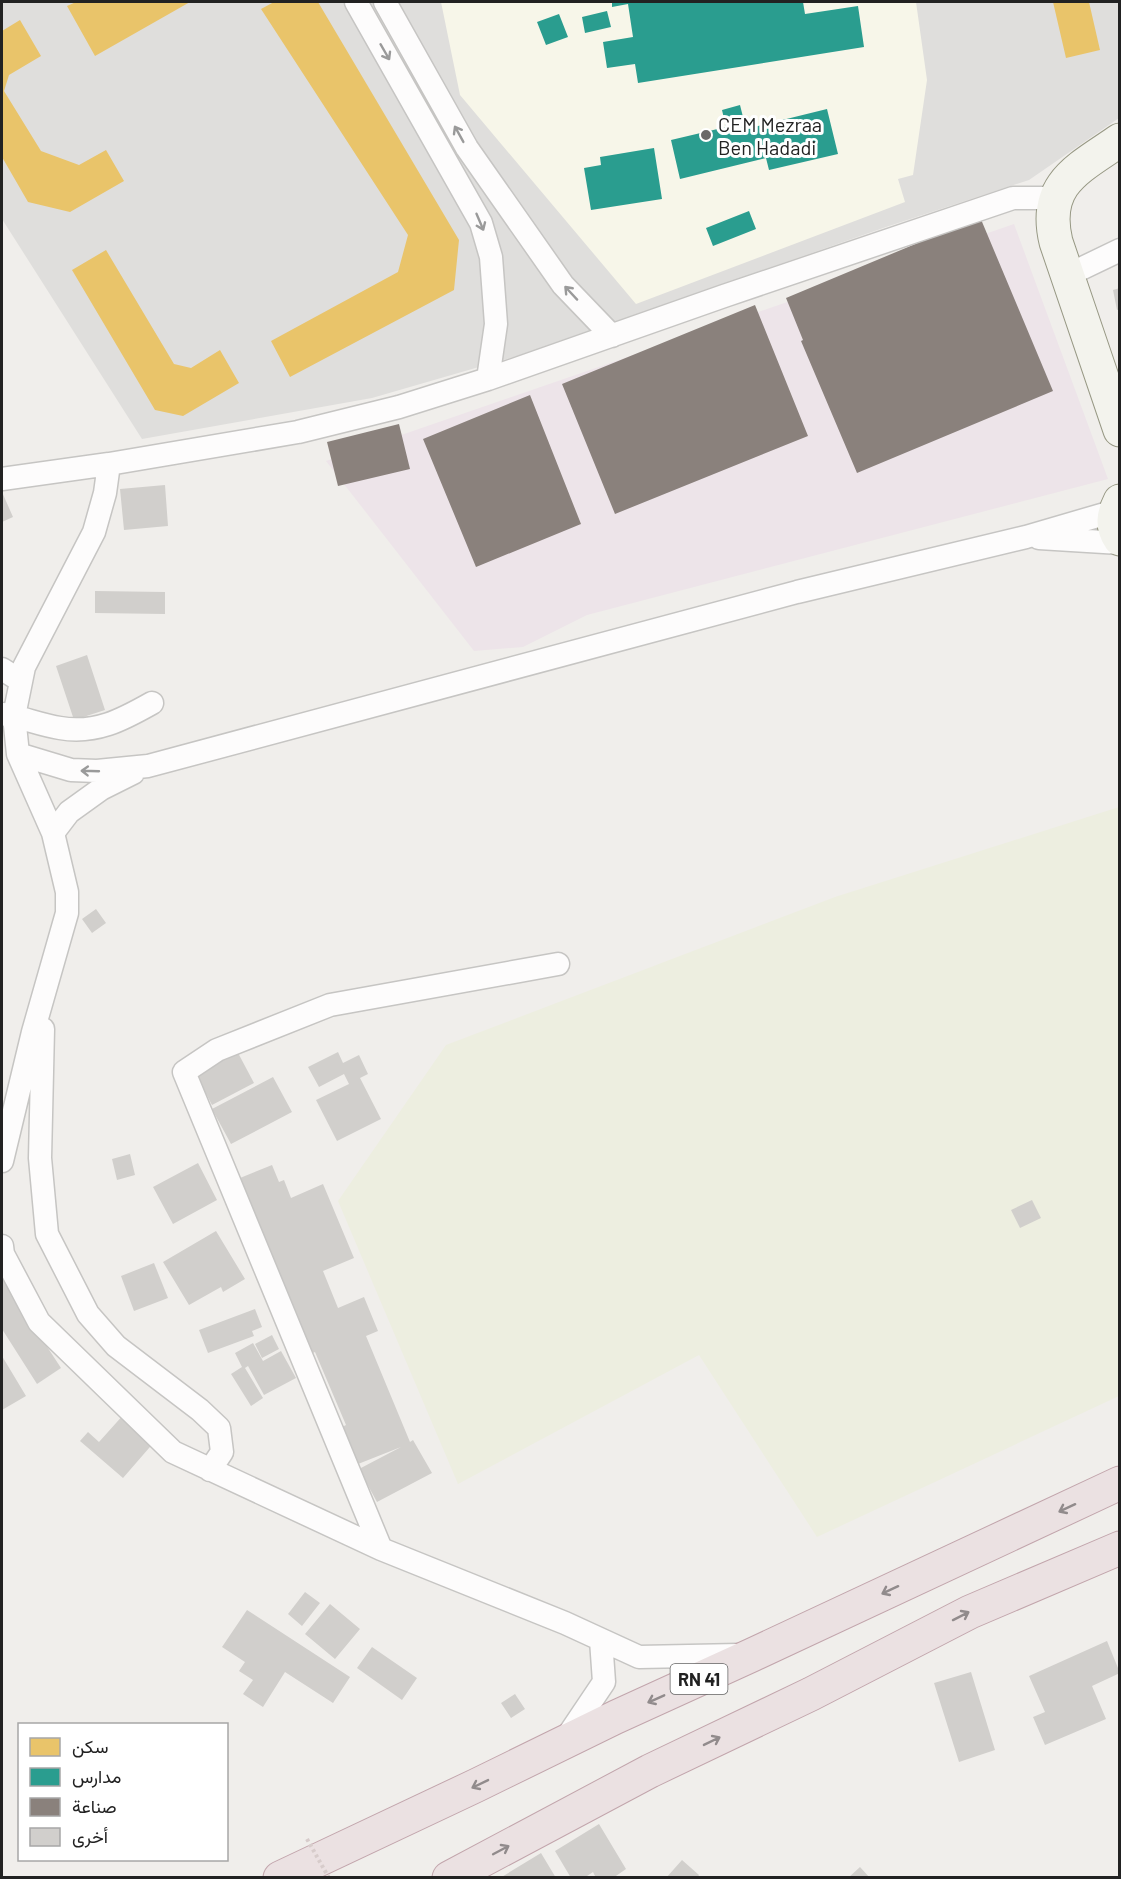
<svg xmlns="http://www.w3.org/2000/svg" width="1121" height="1879" viewBox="0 0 1121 1879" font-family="Barlow,Vazirmatn,sans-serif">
  <rect width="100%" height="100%" fill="#f0eeeb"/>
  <path fill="#dfdedc" d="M2,2h1117v116l-90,62 -143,47 -369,129 -145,42 -230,41 -140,-220z"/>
  <path fill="#ede4e9" d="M1014,224l94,255 -521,136 -64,32 -49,4 -148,-190z"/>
  <path fill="#f7f6e9" d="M441,2h475l11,78 -14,95 -15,4 7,23 -269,102 -176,-209z"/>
  <path fill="#edeee0" d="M1119,807v589l-302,141 -118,-182 -241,129 -120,-283 108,-156 389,-148z"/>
  <path fill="#e9c46a" d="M76,2h114l-95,54 -28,-50z
    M274,2h44l141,238 -5,50 -164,87 -19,-36 127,-69 10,-37 -147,-226z
    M1053,2h36l11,48 -34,8z
    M20,20l21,36 -32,19 -5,16 37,60 38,14 27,-15 18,31 -54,31 -42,-10 -26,-45v-126z
    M106,250l68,114 17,4 29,-18 19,33 -56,33 -28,-6 -83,-140z"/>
  <path fill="#2a9d8f" d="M612,2h191l2,12 53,-8 6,41 -226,36 -3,-19 -28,4 -4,-26 30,-5 -5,-33 -16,3z
    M607,11l4,16 -26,6 -3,-16z
    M559,14l9,23 -22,8 -9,-23z
    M740,105l6,24 81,-20 11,45 -69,16 -3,-12 -86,21 -9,-39 55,-13 -4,-17z
    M654,148l8,51 -71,11 -7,-42 17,-3 -1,-8z
    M749,211l7,18 -43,17 -7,-18z"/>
  <path fill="#8a817c" d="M980,217l73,174 -196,82 -56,-132 2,-1 -17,-42z
    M755,305l53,131 -193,78 -53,-130z
    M530,395l51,129 -105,43 -53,-128z
    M399,424l11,45 -72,17 -11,-44z"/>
  <path fill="#d1cfcc" d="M1120,288v21l-3,1 -4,-20z
    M165,485l3,41 -44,4 -4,-41z
    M2,492l11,25 -11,5z
    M95,591l70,1v22l-70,-1z
    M87,655l18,55 -31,10 -18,-54z
    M96,909l10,14 -14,10 -10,-14z
    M237,1051l17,32 -42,22 -17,-32z
    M338,1052l5,11 16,-8 9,19 -8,4 21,41 -44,22 -21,-41 33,-16 -5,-10 -25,13 -11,-20z
    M273,1077l19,35 -61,32 -19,-35z
    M130,1154l5,21 -18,5 -5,-21z
    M198,1163l19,37 -44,24 -20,-37z
    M272,1165l7,17 5,-2 7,18 32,-14 31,74 -31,13 15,37 26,-11 14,34 -12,5 44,106 3,-2 19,33 -55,29 -18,-33 42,-22 -48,19 -15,-37 8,-4 -31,-73 -7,3 -14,-34 5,-2 -59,-141z
    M1032,1200l9,18 -21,10 -9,-18z
    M216,1231l29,48 -22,13 -2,-5 -32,18 -26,-43z
    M154,1263l14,35 -34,13 -13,-35z
    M2,1278l59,90 -24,16 -35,-55z
    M255,1309l7,18 -10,4 2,5 -46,17 -9,-23z
    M272,1335l7,14 -17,9 -7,-14z
    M253,1343l10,18 18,-10 15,27 -32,17 -16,-29 -3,2 18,30 -12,8 -20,-32 11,-7 -7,-14z
    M2,1356l24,40 -24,14z
    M125,1413l31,27 -33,38 -43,-37 8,-9 11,10z
    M305,1592l15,11 -18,23 -14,-12z
    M330,1604l30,25 -25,30 -30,-25z
    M247,1610l103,67 -17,26 -48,-31 -22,35 -20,-13 10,-14 -14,-9 6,-9 -23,-15z
    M1107,1641l13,32 -28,13 14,33 -61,26 -12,-28 12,-5 -16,-36z
    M372,1647l45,31 -15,22 -45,-32z
    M971,1672l24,78 -36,12 -25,-79z
    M515,1694l10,15 -14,9 -10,-15z
    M599,1824l27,45 -13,9h-17l-3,-6 -9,6h-13l-16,-27z
    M541,1853l15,25h-56z
    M682,1860l17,15 -2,3h-31z
    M860,1867l10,11h-22z"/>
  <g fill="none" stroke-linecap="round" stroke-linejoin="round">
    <g stroke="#c6c5c3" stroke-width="25">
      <path id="street" d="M356,2l125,221 10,34 5,67 -8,55
        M385,2l82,146 96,137 49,51
        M1068,275l52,-25
        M2,479l107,-15 189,-32 101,-25 89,-28 236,-83 289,-98h43
        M1039,538l81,5
        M2,669l19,12
        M2,714c20,3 38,11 58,14 36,6 62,-8 92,-25
        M18,754l53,16 26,1 51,-5 649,-174 229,-55 89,-26
        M53,833l16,-21 32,-23 32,-16
        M43,1029l-3,129 7,76 41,80 28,32 84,64 19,18 3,24 -12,18
        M2,1161l31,-129 34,-119v-21l-14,-59 -35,-79 -4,-38 10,-49 70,-135 11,-39 4,-29
        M2,1246l1,8 36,68 134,130 208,97 184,74 74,34 100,-2
        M381,1549l-197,-477 33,-22 113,-45 228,-41
        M565,1740l39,-58 -3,-42"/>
    </g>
    <g stroke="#979884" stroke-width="35">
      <path id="secondary" d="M1120,140c-42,29 -78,44 -64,102l64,188
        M1120,501c-7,14 -9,25 0,38"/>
    </g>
    <g stroke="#c2a5ac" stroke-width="35">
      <path id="highway" d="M280,1878l195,-92 141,-69 136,-62 368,-172
        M449,1878l201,-107 161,-77 159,-82 150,-64"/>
    </g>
    <use href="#street" stroke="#fdfcfc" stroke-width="22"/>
    <use href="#secondary" stroke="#f3f3ed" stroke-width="33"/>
    <use href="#highway" stroke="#ebe1e2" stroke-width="33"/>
    <path stroke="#d7cccb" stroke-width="4" stroke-dasharray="3 3" stroke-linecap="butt" d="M307,1839l22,39"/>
  </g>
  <defs><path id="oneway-shaft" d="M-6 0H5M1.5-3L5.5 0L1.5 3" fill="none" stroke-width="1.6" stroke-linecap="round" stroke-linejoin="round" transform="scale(1.5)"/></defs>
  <g stroke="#9a9a9a">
    <use href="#oneway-shaft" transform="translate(385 52) rotate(60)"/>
    <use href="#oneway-shaft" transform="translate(459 134) rotate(-119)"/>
    <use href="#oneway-shaft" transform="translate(480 222) rotate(67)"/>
    <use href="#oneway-shaft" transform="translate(571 293) rotate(-133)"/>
    <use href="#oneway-shaft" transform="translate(90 771) rotate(-178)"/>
  </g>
  <g stroke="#918b8c">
    <use href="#oneway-shaft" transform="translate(1067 1508) rotate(155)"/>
    <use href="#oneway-shaft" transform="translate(890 1590) rotate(155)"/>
    <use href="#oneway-shaft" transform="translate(961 1616) rotate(-27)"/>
    <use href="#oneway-shaft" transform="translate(656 1699) rotate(156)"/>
    <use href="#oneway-shaft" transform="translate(712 1741) rotate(-26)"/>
    <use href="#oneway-shaft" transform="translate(480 1784) rotate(154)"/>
    <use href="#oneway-shaft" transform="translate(501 1850) rotate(-28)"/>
  </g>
  <circle fill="#6a6968" stroke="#fff" stroke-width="2" cx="706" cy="135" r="6"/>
  <g text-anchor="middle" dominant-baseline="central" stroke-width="6" stroke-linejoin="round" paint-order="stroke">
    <rect fill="#fff" stroke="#646464" stroke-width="1.5" x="670.5" y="1664" width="57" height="30" rx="4.5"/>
    <g font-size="18" font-weight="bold" fill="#222">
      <text x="699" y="1679">RN 41</text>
    </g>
    <g font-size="20" fill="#222" stroke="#fff" text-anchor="start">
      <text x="718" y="124">CEM Mezraa<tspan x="718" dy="23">Ben Hadadi</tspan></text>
    </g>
  </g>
  <rect width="1121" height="1879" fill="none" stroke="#222222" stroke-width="6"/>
  <rect x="18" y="1723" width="210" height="138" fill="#ffffff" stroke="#a7a7a7" stroke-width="1.5"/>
  <rect x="30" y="1738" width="30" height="18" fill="#e9c46a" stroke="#a7a7a7" stroke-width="1.5"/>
  <text x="72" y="1753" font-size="18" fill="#222222">سكن</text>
  <rect x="30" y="1768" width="30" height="18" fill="#2a9d8f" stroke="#a7a7a7" stroke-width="1.5"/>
  <text x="72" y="1783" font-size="18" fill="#222222">مدارس</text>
  <rect x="30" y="1798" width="30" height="18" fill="#8a817c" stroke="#a7a7a7" stroke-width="1.5"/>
  <text x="72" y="1813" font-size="18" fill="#222222">صناعة</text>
  <rect x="30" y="1828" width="30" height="18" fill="#d1cfcc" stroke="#a7a7a7" stroke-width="1.5"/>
  <text x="72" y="1843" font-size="18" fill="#222222">أخرى</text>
</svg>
